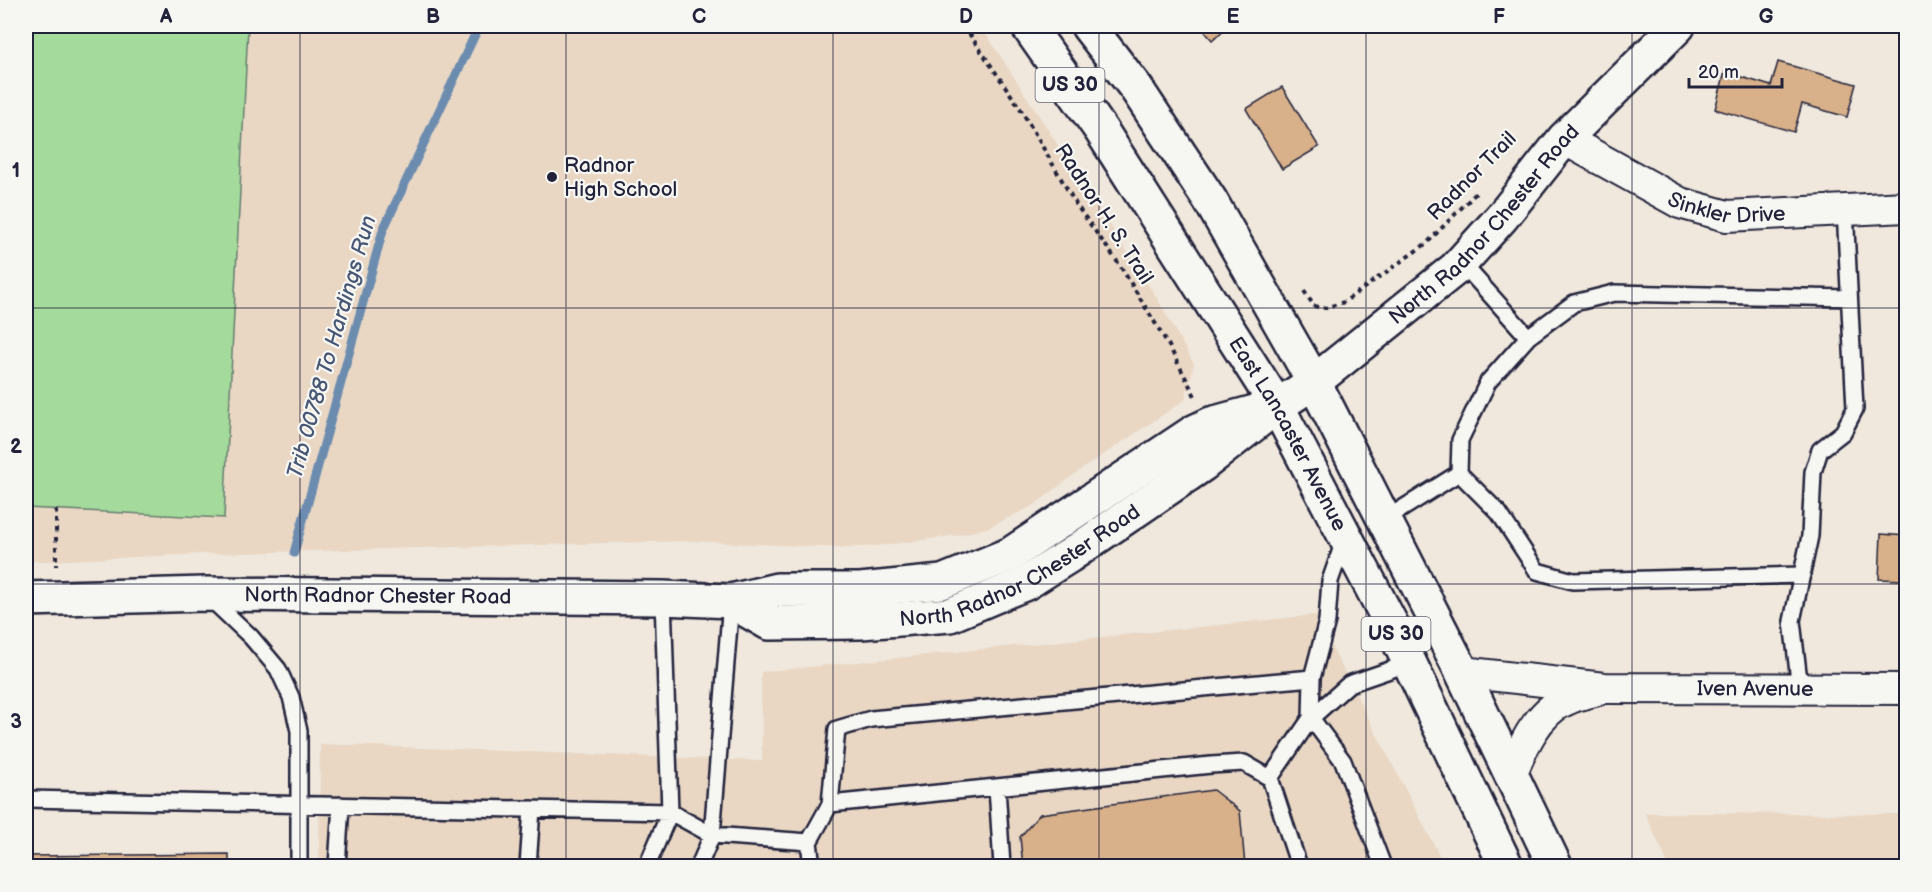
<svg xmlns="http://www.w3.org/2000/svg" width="1932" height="892" viewBox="0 0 1932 892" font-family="'Balsamiq Sans',sans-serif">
  <rect width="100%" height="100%" fill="#f0e8dd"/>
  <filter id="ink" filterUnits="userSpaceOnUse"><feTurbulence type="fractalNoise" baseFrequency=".0167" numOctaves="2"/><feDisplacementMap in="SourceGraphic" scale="12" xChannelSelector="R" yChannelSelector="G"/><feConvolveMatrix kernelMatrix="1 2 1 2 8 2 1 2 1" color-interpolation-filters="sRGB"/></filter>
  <g filter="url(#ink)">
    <path fill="#e9d7c4" d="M26,26h955l176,272 37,66 -9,36 -106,71 -46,35 -46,22 -28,7 -73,10 -40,3 -157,-7 -486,13 -177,8z
      M1315,615l130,251h-1126l1,-122 442,17 -1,-89z
      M1645,813l261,1v52h-237z"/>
    <path fill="#a5da9d" stroke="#647e6c" stroke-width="1.5" d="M26,26h222l-24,492 -198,-10z"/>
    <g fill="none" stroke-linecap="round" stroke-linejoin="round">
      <path stroke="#6c8caf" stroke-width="9" d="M294,553l89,-323 96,-204"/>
    </g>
    <path fill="#d8b089" stroke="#22223b" stroke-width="1.5" d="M1200,26h29l-17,14z
      M1778,62l78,22 -9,33 -45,-13 -8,28 -79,-23 10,-37 46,14z
      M1282,87l37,60 -37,22 -36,-60z
      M1881,534l25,2v55l-5,-1 1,-10 -23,-1z
      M1213,790l27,21 5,55h-222l-3,-29 20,-23z
      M229,854v12h-203v-10z"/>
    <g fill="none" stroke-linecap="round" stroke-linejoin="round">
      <g stroke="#22223b" stroke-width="20">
        <path id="service" d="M1528,337l46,-34 40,-10 235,5
          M1459,473l40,40 38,58 36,10 229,-6
          M1384,520l75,-47 1,-33 28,-58 40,-45 -67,-75
          M1344,541l-14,40 -3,40 -15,57 -1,40 32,43 40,105
          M210,598l41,39 27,32 13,28 8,34v135
          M1800,689l-8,-68 18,-85 3,-64 7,-22 23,-18 12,-23 -10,-200
          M997,787l5,79
          M26,799l644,13 42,23 97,7 3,24
          M830,804l7,-75 34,-10 441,-41
          M809,842l21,-38 381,-39 33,-2 26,15
          M337,866l4,-61
          M528,866l4,-57
          M647,866l23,-54 -7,-214
          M699,866l13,-31 19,-234
          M1299,866l-29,-88 41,-60 38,-34 61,-21"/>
      </g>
      <g stroke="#22223b" stroke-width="34">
        <g id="minor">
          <path id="s1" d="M1564,139l116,64 47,13 179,-9"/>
          <path id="s2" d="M1462,672l142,16 302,1"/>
          <path d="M1511,775c11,-27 26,-63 55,-75 10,-5 22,-7 32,-10"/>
        </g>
      </g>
      <g stroke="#22223b" stroke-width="38">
        <g id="secondary">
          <path id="s3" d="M26,599l179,-5 458,4 68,3 46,-11h83l82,-8 69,-28 183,-122 17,-8 66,-18"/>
          <path id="s4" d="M731,601l38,22 92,-1 89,-7 76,-32 43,-27 133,-91 75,-59 37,-24 142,-114 46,-51 62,-78 114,-113"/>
        </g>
      </g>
      <g stroke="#22223b" stroke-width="38">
        <g id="trunk">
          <path id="s5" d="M1028,26l73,104 176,276 114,218 115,242"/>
          <path d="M1088,26l48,62 74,112 104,182 148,290 93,194"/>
        </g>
      </g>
      <path stroke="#22223b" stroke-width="4" stroke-dasharray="4.5 4.5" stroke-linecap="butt" d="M964,26l56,82 57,98 42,58 49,80 28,54
        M1304,291l10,15 11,2 19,-6 83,-59 51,-52
        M56,510v56"/>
      <use href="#service" stroke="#f6f6f2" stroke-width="15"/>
      <use href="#minor" stroke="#f6f6f2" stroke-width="30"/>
      <use href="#secondary" stroke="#f6f6f2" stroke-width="33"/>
      <use href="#trunk" stroke="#f6f6f2" stroke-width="33"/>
    </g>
  </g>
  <path fill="none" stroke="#22223b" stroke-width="1.5" stroke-opacity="0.55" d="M300,26v840M566,26v840M833,26v840M1099,26v840M1366,26v840M1632,26v840M26,308h1880M26,584h1880"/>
  <circle fill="#22223b" stroke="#f6f6f2" stroke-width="2" cx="552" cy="177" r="6"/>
  <g text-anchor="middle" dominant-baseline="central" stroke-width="4.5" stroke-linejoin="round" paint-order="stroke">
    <g fill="#f6f6f2" stroke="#626272" stroke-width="1.5">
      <rect x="1035.5" y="68" width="69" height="34" rx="4.5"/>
      <rect x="1361.5" y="617" width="69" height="34" rx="4.5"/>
    </g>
    <g font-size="20" font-weight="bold" fill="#22223b">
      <text x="1070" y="85">US 30</text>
      <text x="1396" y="634">US 30</text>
    </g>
    <g font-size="21" fill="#22223b" stroke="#f6f6f2" text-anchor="start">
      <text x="564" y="165">Radnor<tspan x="564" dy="24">High School</tspan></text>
    </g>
    <g font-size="21" fill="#22223b" stroke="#f6f6f2">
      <text transform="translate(1472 176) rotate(-45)">Radnor Trail</text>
      <text stroke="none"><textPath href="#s1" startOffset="180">Sinkler Drive</textPath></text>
      <text transform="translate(1104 214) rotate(57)">Radnor H. S. Trail</text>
      <text stroke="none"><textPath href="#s4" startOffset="892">North Radnor Chester Road</textPath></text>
      <text stroke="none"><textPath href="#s5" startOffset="484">East Lancaster Avenue</textPath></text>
      <text stroke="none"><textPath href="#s4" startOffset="308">North Radnor Chester Road</textPath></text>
      <text stroke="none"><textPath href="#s3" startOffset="352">North Radnor Chester Road</textPath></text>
      <text stroke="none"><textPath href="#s2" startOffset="294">Iven Avenue</textPath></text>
    </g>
    <g font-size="22" font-style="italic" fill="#475775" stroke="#f6f6f2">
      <text transform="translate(332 347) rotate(-74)">Trib 00788 To Hardings Run</text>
    </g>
  </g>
  <rect width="1932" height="892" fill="none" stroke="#f6f6f2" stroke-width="66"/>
  <path d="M1689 78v9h93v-9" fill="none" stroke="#22223b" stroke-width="3"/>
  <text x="1698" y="78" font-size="18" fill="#22223b" stroke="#f6f6f2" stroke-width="4.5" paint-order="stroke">20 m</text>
  <rect x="33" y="33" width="1866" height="826" fill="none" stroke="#22223b" stroke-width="2"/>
  <g font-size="20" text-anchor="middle" font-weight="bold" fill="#22223b">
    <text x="166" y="23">A</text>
    <text x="433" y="23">B</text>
    <text x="699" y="23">C</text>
    <text x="966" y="23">D</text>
    <text x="1233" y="23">E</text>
    <text x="1499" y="23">F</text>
    <text x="1766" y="23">G</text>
    <text x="16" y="177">1</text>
    <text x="16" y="453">2</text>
    <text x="16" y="728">3</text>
  </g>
</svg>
